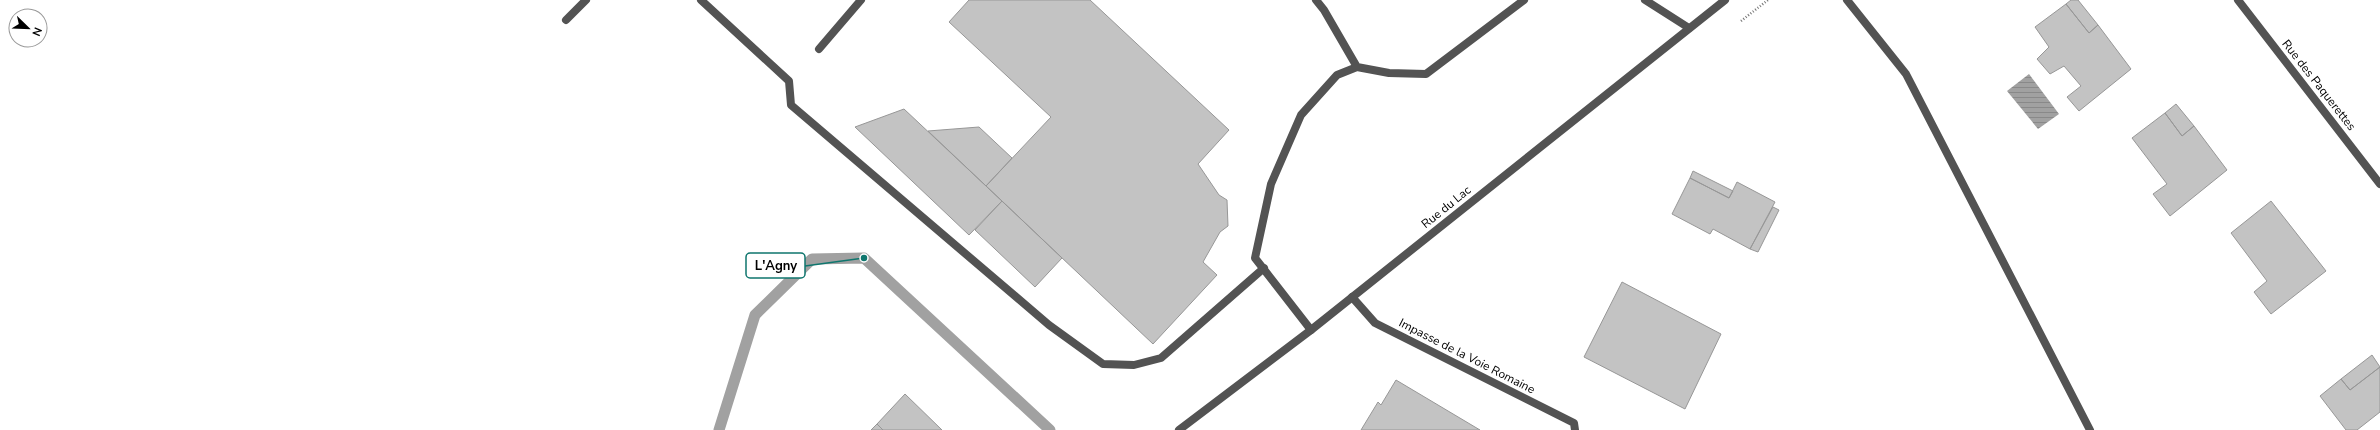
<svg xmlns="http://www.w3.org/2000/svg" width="2380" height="430" viewBox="0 0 2380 430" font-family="'Nunito Sans',sans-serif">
  <defs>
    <pattern id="water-rules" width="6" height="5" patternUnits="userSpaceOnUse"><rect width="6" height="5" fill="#a1a1a1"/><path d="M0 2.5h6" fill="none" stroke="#898989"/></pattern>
  </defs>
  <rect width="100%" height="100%" fill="#fff"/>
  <path fill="url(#water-rules)" d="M2029,74l30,40 -21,15 -31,-38z"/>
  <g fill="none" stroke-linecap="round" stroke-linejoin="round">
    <path stroke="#a1a1a1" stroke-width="11" d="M719,430l36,-115 57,-56 52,-1 186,172"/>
  </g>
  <path fill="#c3c3c3" stroke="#979797" d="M969,0h121l139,130 -31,34 21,31 8,5 1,26 -8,6 -17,30 14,13 -64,69 -167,-158 65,-69 -102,-95z
    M2071,0h7l20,25 -9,8 -23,-29z
    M2066,4l23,29 9,-8 33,44 -52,42 -12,-14 14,-11 -17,-20 -14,8 -13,-15 12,-12 -14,-20z
    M2176,104l18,22 -12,10 -17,-23z
    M904,109l98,92 -33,34 -114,-108z
    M2165,113l17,23 12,-10 33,44 -57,46 -17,-22 14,-10 -35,-46z
    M979,127l33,31 -26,28 -58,-55z
    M1693,171l40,20 -4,7 -39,-20z
    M1690,178l39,20 8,-16 38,20 -25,47 -37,-20 -3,5 -38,-20z
    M1002,201l60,57 -27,29 -60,-57z
    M2271,201l55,70 -55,43 -17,-22 13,-11 -36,-48z
    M1773,207l6,3 -21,42 -8,-3z
    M1622,282l99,52 -36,75 -101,-52z
    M2372,355l8,12 -30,23 -9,-11z
    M2380,367v45l-23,18h-11l-26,-34 21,-17 9,11z
    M1396,380l84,50h-119l17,-28 3,3z
    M905,394l37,36h-59l-6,-6z
    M877,424l6,6h-12z"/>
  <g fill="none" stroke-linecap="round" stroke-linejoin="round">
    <path stroke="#757575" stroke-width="2.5" stroke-dasharray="1 2" stroke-linecap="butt" d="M1741,21l27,-21"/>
    <path stroke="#535353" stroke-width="8" d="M701,0l88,81 2,24 258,220 54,39 31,1 27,-7 103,-90
      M1316,0l8,10 33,57
      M1847,0l59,74 184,356
      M566,20l20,-20
      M819,49l42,-49
      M1352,297l23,26 199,100 1,7
      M1311,330l-56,-72 16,-74 30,-69 36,-40 20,-8 32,6 37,1 98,-74"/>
    <path stroke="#535353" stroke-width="8" d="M1645,0l44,28
      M2238,0l142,184"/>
    <path stroke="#535353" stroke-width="8" d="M1179,430l132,-100 414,-330"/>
  </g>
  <g text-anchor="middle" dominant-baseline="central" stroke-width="3" stroke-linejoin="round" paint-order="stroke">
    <g font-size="12" fill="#000" stroke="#fff">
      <text transform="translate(2319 85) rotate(52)">Rue des Paquerettes</text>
      <text transform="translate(1446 207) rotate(-39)">Rue du Lac</text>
      <text transform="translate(1467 356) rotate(27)">Impasse de la Voie Romaine</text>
    </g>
  </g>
  <path fill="none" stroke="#0f766e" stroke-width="1.5" d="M864 258L805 266"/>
  <circle fill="#0f766e" stroke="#fff" stroke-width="1.5" cx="864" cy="258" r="4"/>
  <rect fill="#fff" stroke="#0f766e" stroke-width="1.5" x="746" y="253" width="59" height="25" rx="4"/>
  <g font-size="13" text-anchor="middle" font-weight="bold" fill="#000">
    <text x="776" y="270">L'Agny</text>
  </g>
  <g transform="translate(28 28) rotate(113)"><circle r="19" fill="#ffffff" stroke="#999999"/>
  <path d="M0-3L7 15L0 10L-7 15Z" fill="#000000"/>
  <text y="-6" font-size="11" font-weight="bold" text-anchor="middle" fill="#000000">N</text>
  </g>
</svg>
